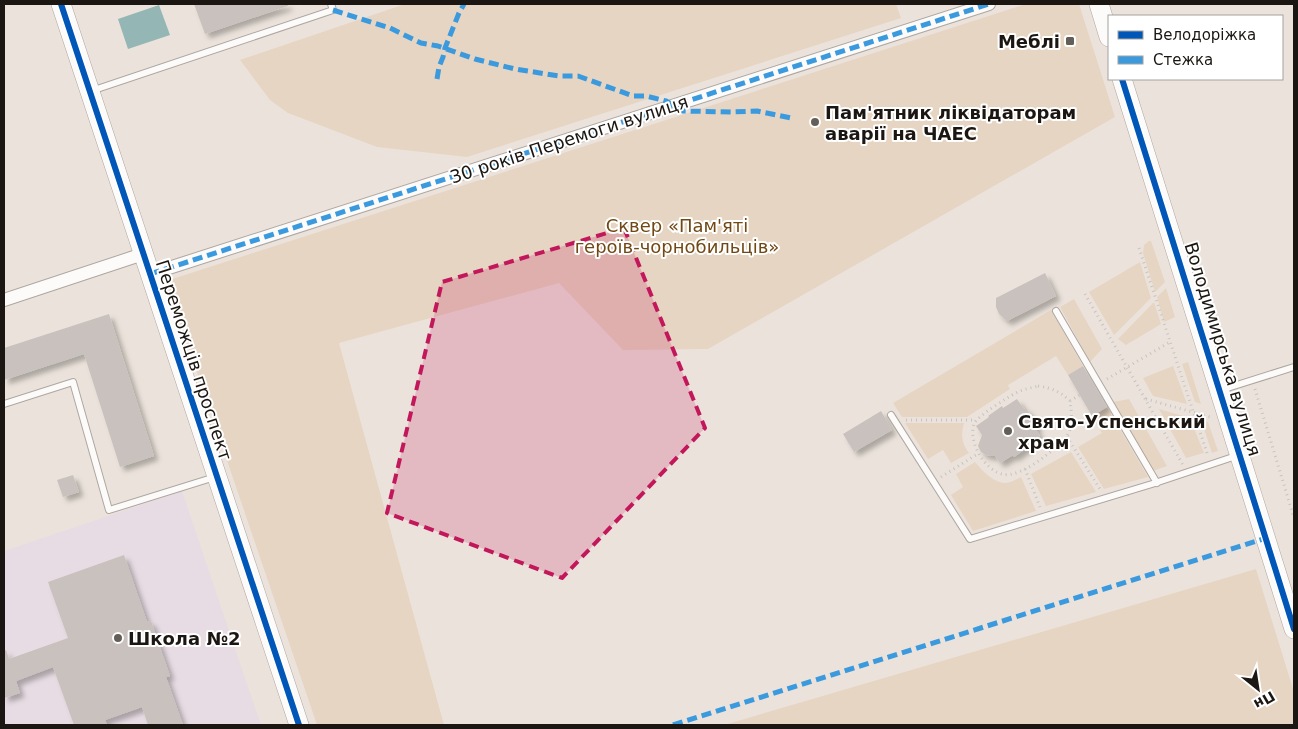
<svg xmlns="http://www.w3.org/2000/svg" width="1298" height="729" viewBox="0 0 1298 729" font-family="'DejaVu Sans',sans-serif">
  <defs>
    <filter id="shadow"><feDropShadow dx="4.5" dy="4.5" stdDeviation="2.5" flood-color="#0004"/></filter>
  </defs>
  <rect width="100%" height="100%" fill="#ebe3db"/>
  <path fill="#e7dce3" d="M182,491l79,234h-257v-174z"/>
  <path fill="#e6d5c3" d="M405,4h491l5,14 -434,139 -90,-10 -89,-34 -18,-13 -30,-40z
    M1026,4h53l36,113 -407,232 -85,1 -64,-67 -220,60 105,382h-127l-151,-444z
    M1149,241h2l14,41 -10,10 -12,-39 1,-8z
    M1140,262l11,36 -37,37 -25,-43z
    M1166,288l9,29 -11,5 -7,-25z
    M1074,299l28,50 -12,13 -30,-55z
    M1154,302l7,22 -35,21 -8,-6z
    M1051,310l32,56 -15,9 -12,-19 -48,29 2,4 -43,28h-65l-9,-14z
    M1188,362l13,42 -6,-2 -13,-38z
    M1173,366l14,38 -34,-8 -10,-18z
    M1129,399l38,67 -14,5 -40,-69z
    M1107,407l41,70 -44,12 -26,-42 24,-14 -10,-17z
    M1159,409l31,9 14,35 -18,5z
    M1201,420l7,2 10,29 -6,2z
    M905,423h59c-3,13 -3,18 5,30l-18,10 -8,-13 -15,9z
    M1071,452l25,40 -50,14 -15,-32z
    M975,462c7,8 18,21 31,21 4,0 11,-4 15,-6l15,34 -63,20 -22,-36 12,-8 -7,-13z
    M1256,569l38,123v33h-570z"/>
  <path fill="#94b6b5" d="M159,5l11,30 -42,14 -10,-30z"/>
  <path fill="#c9c1bd" filter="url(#shadow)" d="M194,4h94v2l-83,28z
    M1045,273l11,23 -49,25 -8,-7 -3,-7v-9z
    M109,314l45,142 -34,11 -36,-113 -80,26v-32z
    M1083,366l24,41 -15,9 -24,-41z
    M1017,399l7,10 2,-1 12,18 -3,2 5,8 -13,10 1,1 -14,10 -1,-2 -13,8 -5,-7 -9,-1 -5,-3 -3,-6 4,-11 -6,-9 13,-9 -1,-1 14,-10 1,2z
    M881,411l11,19 -38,22 -11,-18z
    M73,475l6,17 -16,5 -6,-17z
    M124,555l23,67 4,-1 19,55 -4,1 17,48h-35l-6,-18 -37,13 2,5h-33l-21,-58 -37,14 4,12 -16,5v-47l2,-1 3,9 59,-21 -20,-56z"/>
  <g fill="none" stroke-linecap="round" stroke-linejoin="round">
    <g stroke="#ada7a1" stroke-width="8">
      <path id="lane" d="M91,91l242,-81 -2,-6
        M1056,311l101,172
        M1221,390l73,-23
        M4,404l69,-22 36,128 106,-33
        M891,415l79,124 182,-55 87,-29"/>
    </g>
    <g stroke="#ada7a1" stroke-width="14">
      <path id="street" d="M150,274l839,-270
        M4,300l139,-46"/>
    </g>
    <g stroke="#ada7a1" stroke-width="20">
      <path id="secondary" d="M61,4l238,721
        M1099,4l10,33
        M1122,79l172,550"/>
    </g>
    <path stroke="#c6c3c1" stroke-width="3" stroke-dasharray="1 4" stroke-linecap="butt" d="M1139,248l69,208
      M1085,294l98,171
      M1107,379l63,-37
      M1038,386c14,2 23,6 32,15 4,28 1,36 -21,52 -10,8 -24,18 -37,21 -22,6 -45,-30 -38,-50 2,-7 34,-27 42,-31 7,-4 15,-5 22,-7z
      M1255,389l39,129
      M1146,399l64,18
      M1070,401l21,-13
      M906,420h70
      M1067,437l33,52
      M1025,469l15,38
      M941,477l38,-24"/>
    <use href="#lane" stroke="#fcfbfa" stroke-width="6"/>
    <use href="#street" stroke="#fcfbfa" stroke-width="12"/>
    <use href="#secondary" stroke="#fcfbfa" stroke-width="19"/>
    <path stroke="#3b9ade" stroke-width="5" stroke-dasharray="10 5" stroke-linecap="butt" d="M333,10l57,18 31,15 17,3 37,13 40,10 44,7h19l55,20h13l20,5 17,10 48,1 26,-1 34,7
      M437,79l2,-12 4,-10 2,-9 14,-35 5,-9
      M150,274l839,-270
      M673,725l593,-187"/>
    <g stroke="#fff" stroke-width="9">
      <path id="cycleway" d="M61,4l238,721
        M1122,79l172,550"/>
    </g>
    <use href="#cycleway" stroke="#0057b8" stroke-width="6"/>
  </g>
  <path fill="#c2185b" fill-opacity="0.2" stroke="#c2185b" stroke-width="4" stroke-dasharray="10 6" stroke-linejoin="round" d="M624,228l81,200 -143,150 -175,-65 55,-231z"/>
  <g fill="#645e58" stroke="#fff" stroke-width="2">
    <rect x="1065" y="36" width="10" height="10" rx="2.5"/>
    <circle cx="815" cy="122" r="5"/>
    <circle cx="1008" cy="431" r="5"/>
    <circle cx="118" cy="638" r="5"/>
  </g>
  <g text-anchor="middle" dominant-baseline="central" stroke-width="4" stroke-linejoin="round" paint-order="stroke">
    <g font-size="18" font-weight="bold" fill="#1b1611" stroke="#fff" text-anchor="start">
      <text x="1060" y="41" text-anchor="end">Меблі</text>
      <text x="825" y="112">Пам'ятник ліквідаторам<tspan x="825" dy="21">аварії на ЧАЕС</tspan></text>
      <text x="1018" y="421">Свято-Успенський<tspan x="1018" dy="21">храм</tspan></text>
      <text x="128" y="638">Школа №2</text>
    </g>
    <g font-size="18" fill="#1b1611" stroke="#fff">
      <text transform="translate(569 139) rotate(-18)">30 років Перемоги вулиця</text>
      <text transform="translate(1223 349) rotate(73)">Володимирська вулиця</text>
      <text transform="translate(194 360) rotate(72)">Переможців проспект</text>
    </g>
    <g font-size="18" fill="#714813" stroke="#fff">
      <text x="677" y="225">Сквер «Пам'яті<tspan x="677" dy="21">героїв-чорнобильців»</tspan></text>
    </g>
  </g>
  <rect width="1298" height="729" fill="none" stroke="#1b1611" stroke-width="10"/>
  <rect x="1108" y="15" width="175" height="65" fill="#ffffff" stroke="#a4a2a0"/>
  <rect x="1118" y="31" width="25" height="8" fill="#0057b8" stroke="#a4a2a0"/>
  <text x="1153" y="40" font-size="15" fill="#1b1611">Велодоріжка</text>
  <rect x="1118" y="56" width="25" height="8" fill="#3b9ade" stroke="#a4a2a0"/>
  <text x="1153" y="65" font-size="15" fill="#1b1611">Стежка</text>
  <g transform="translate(1258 689) rotate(150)" stroke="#ffffff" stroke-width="4" paint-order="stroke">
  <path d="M0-4L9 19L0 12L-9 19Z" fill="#1b1611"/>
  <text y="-8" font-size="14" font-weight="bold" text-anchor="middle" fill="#1b1611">Пн</text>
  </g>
</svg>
